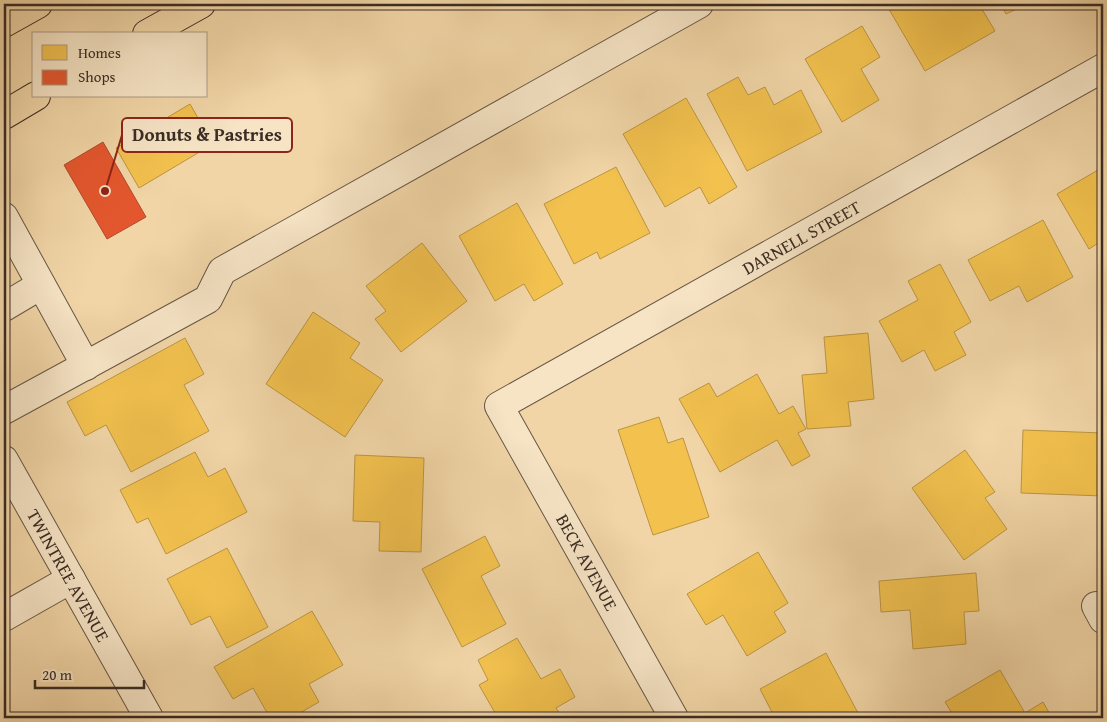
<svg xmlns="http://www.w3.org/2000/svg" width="1107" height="722" viewBox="0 0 1107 722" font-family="'Gentium Book Plus',serif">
  <rect width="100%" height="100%" fill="#f1d5a6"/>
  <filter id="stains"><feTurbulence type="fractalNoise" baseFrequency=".004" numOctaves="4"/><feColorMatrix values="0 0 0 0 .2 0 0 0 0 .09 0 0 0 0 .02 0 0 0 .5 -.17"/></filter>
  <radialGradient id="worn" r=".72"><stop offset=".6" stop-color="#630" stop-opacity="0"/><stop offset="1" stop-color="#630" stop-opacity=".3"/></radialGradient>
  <path fill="#f2c14e" stroke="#bb9442" d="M886,4h93l16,27 -70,40z
    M1001,4h26l-21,10z
    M862,26l18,31 -19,12 18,31 -37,22 -37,-63z
    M738,77l10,18 17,-8 9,18 27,-15 21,42 -75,39 -40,-77z
    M686,98l51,89 -28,17 -9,-17 -35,20 -42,-73z
    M190,104l23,40 -74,44 -23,-40z
    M616,167l34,66 -50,26 -3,-7 -23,12 -30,-60z
    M1103,167v73l-14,9 -32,-55z
    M517,203l46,81 -29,17 -10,-17 -29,17 -36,-65z
    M1043,220l30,57 -46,25 -8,-16 -29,15 -22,-41z
    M422,243l45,58 -66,51 -26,-33 11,-8 -20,-25z
    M940,264l31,58 -17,10 12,23 -31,16 -11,-21 -22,12 -23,-41 39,-21 -10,-19z
    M313,312l47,31 -10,15 33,22 -38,57 -79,-53z
    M868,333l6,66 -26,3 3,24 -44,3 -5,-54 25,-2 -3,-36z
    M185,338l19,36 -20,11 25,46 -78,41 -25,-47 -21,11 -18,-34z
    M757,374l22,40 14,-8 13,23 -8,4 12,23 -18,10 -15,-26 -57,32 -41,-73 30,-16 8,14z
    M659,417l9,26 15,-5 26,79 -56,18 -35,-105z
    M1023,430l80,3v63l-82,-3z
    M965,450l30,42 -10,6 22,31 -43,31 -52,-72z
    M195,452l13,25 17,-9 22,44 -81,42 -18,-36 -11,5 -17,-33z
    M355,455l69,3 -3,94 -42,-1 1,-29 -27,-1z
    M485,536l15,30 -19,10 25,48 -44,23 -40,-78z
    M227,548l41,79 -41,21 -17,-32 -19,9 -24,-46z
    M758,552l30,51 -14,9 12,20 -39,24 -24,-41 -17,10 -19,-31z
    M976,573l3,38 -15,1 2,32 -53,5 -3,-39 -29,2 -2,-31z
    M312,611l31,54 -34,19 10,18 -28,16h-21l-17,-30 -20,11 -19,-32z
    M517,638l24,41 19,-10 15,28 -19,11 7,10h-65l-19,-33 9,-5 -10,-20z
    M826,653l32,60 -11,5h-72l-15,-29z
    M1000,670l25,43 18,-11 9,16h-97l-10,-16z"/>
  <path fill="#e4572e" stroke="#b14a2b" d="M103,142l43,75 -39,22 -43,-74z"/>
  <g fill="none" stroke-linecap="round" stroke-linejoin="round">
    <g stroke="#685645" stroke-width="30">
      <g id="minor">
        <path d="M4,217l82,149"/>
        <path d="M4,307l37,-22"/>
        <path d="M4,410l204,-111 14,-28 477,-267"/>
        <path id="s1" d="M4,460l145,258"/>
        <path d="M1096,606l7,13"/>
        <path d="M4,617l67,-38"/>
        <path id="s2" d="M674,718l-175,-312 604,-338"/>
      </g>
    </g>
    <g stroke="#3a2c25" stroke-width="30">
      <path id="major" d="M4,23l34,-19
        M147,34l54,-30
        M4,115l32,-19"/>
    </g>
    <use href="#minor" stroke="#f6e4c5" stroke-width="28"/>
    <use href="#major" stroke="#f1d5a6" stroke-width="28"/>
  </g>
  <g text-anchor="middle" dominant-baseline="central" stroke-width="5" stroke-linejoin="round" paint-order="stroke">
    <g font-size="18" fill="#3a2c25" stroke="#f6e4c5">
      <text stroke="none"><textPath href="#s2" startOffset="704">DARNELL STREET</textPath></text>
      <text transform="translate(587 562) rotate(61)">BECK AVENUE</text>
      <text stroke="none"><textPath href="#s1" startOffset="132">TWINTREE AVENUE</textPath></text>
    </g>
  </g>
  <path fill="none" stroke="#8f2418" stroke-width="2" d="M105 191L122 135"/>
  <circle fill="#8f2418" stroke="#f6e4c5" stroke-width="2" cx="105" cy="191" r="5"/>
  <rect fill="#f6e4c5" stroke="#8f2418" stroke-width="2" x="122" y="118" width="170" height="34" rx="5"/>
  <g font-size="19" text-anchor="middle" font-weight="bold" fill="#3a2c25">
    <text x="207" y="141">Donuts &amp; Pastries</text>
  </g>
  <rect width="1107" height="722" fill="none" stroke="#f1d5a6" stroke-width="20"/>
  <rect x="5" y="5" width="1097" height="712" fill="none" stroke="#3a2c25" stroke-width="2.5"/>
  <rect x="10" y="10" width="1087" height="702" fill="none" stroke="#3a2c25"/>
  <rect x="32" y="32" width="175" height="65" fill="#f6e4c5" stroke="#ab9a85"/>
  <rect x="42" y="45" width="25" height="15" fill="#f2c14e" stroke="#ab9a85"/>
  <text x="78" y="58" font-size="15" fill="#3a2c25">Homes</text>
  <rect x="42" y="70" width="25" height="15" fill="#e4572e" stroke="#ab9a85"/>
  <text x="78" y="82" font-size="15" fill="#3a2c25">Shops</text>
  <path d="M35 680v8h109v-8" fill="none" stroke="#3a2c25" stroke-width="2.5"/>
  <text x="42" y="680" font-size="15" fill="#3a2c25" stroke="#f6e4c5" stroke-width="4" paint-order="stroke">20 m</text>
  <rect width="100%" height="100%" filter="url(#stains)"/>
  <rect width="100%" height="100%" fill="url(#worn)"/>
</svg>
